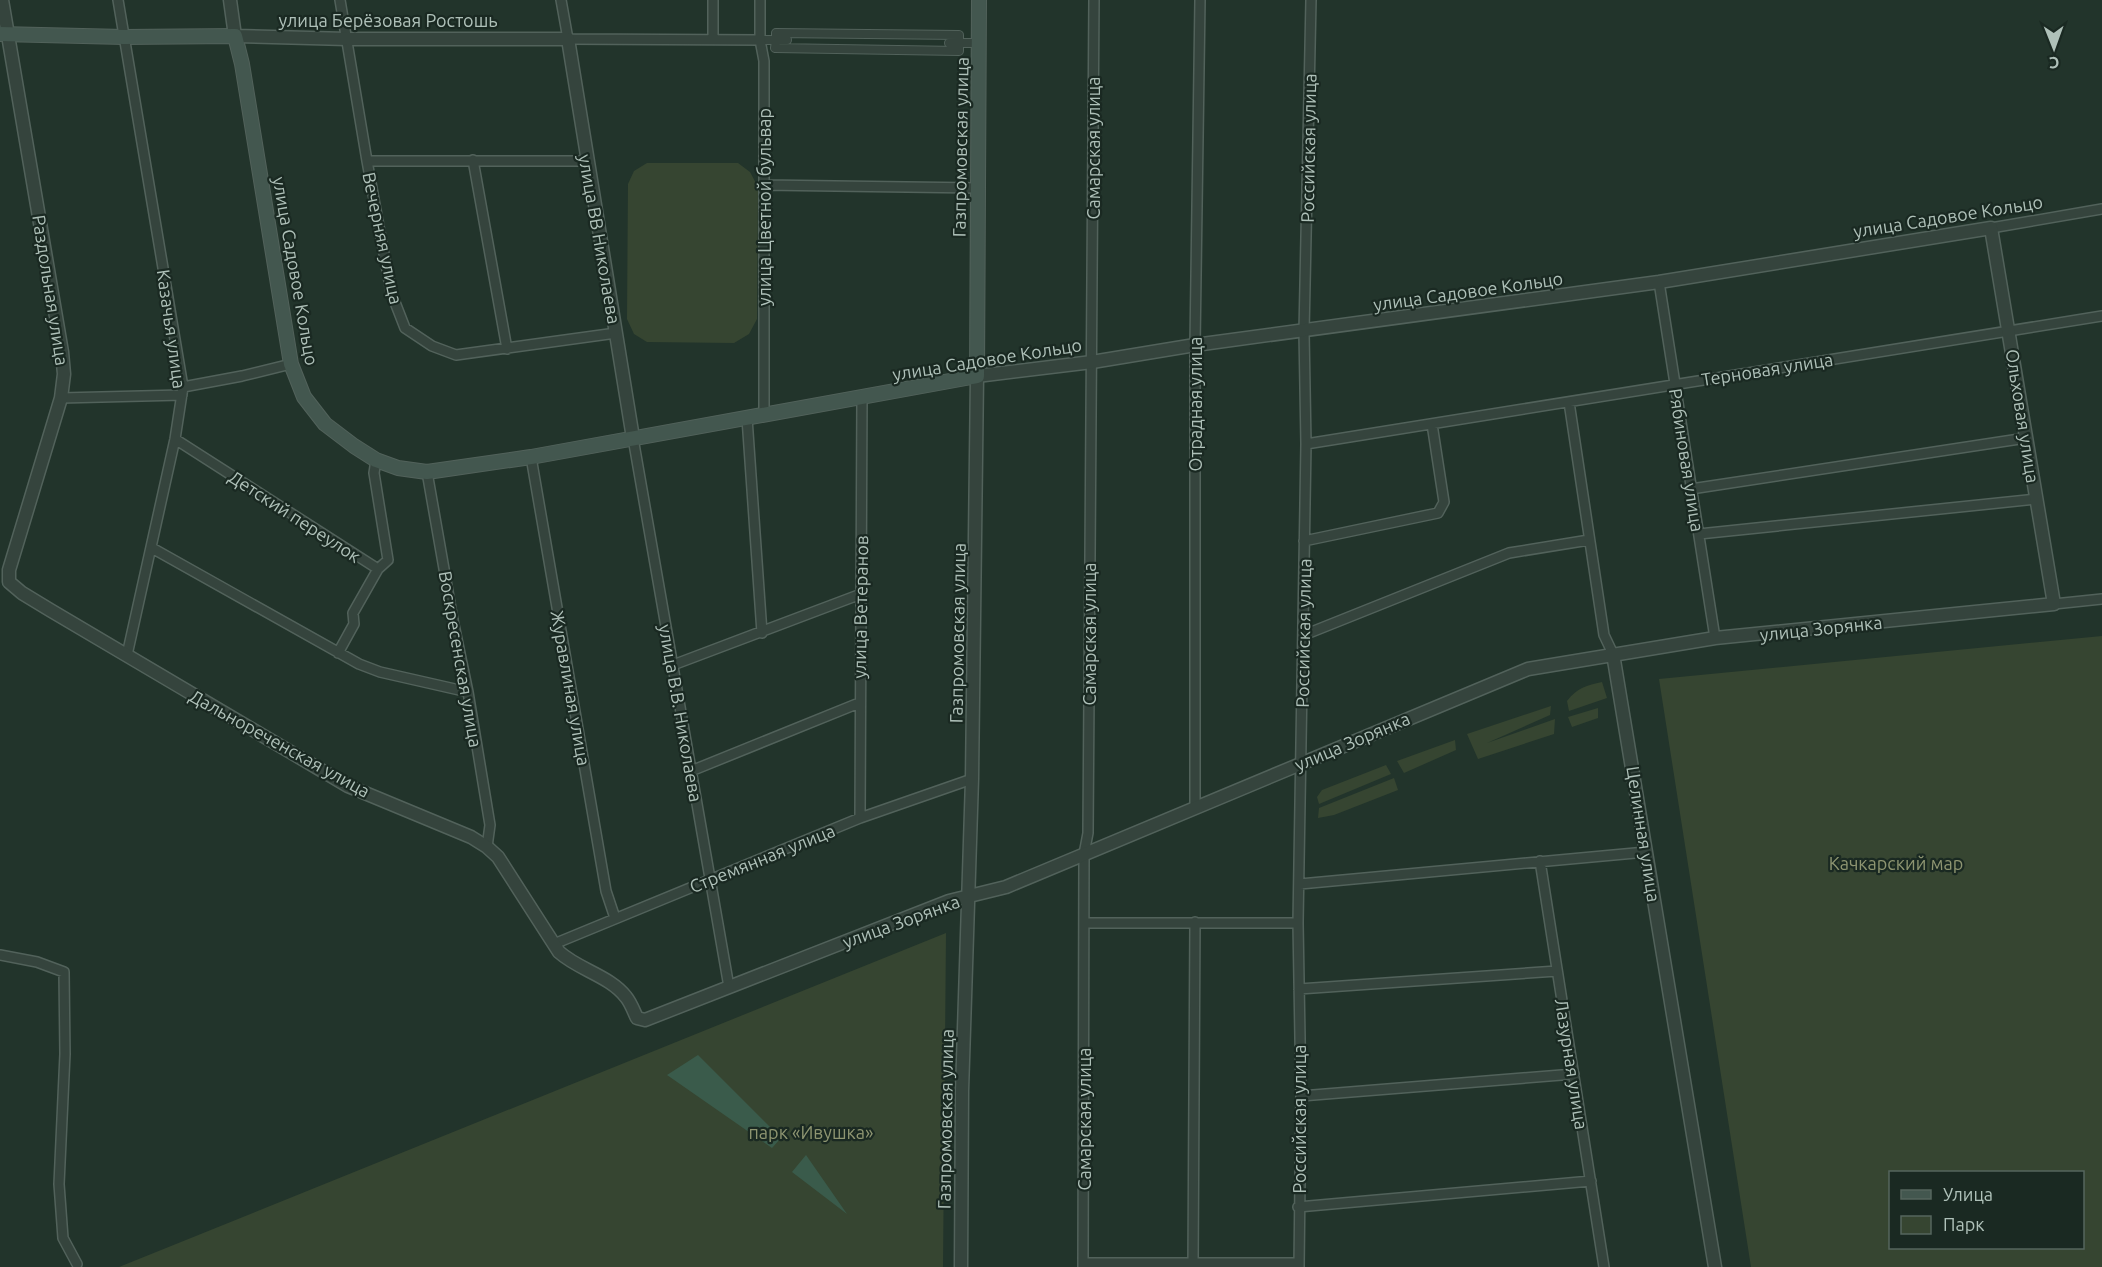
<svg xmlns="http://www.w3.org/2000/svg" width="2102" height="1267" viewBox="0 0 2102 1267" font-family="Ubuntu,sans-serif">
  <rect width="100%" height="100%" fill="#22342b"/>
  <path fill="#364531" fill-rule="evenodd" d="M647,163h91l12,9 8,15 -1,132 -8,15 -15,9 -87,-1 -13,-8 -7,-15 1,-135 6,-13z
    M2102,636v631h-351l-92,-588zM1890,1172h192v76h-192z
    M1602,682l5,16 -38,13 -2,-10c10,-13 20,-16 35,-19z
    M1551,706l-1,9 -63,28 68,-24 -1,15 -76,25 -11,-25z
    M1598,708v10l-26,9 -4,-10z
    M1455,740l1,10 -52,23 -7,-12z
    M1386,765l5,9 -72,30 -2,-7 5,-7z
    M1394,778l4,12 -64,25 -16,3 1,-10z
    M946,933l-3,334h-824z"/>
  <path fill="#3a5b4b" d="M698,1055l83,83 -9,10 -105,-73z
    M806,1155l41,59 -55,-42z"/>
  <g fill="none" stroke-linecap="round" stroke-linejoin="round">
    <g stroke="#52625b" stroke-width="10">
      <path id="pedestrian" d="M760,40h16l-1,8 184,3v-8h20
        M787,40h-11v-7l183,2v8h-10"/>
    </g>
    <g stroke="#52625b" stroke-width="12">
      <path id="minor" d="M118,0l65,387 -8,52 -48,216
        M340,0l27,161 24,131 14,36 27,18 24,9 160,-22
        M561,0l7,39 192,1
        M760,0v40l4,21v354
        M713,39v-39
        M473,160l34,189
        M367,161h220
        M764,185l214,3
        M1991,228l111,-19
        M1659,282l56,356
        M183,387l59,-11 49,-12
        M61,398l121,-3
        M1569,402l35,233 9,19
        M747,418l15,215
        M633,438l96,549
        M175,439l203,130 10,-9 -14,-87 2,-13
        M1306,444l796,-128
        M531,457l75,434 9,27
        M427,472l26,148 15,72 22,133 -3,22
        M1691,489l335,-51
        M1699,534l338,-35
        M1304,541l134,-28 6,-11 -12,-78
        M152,548l207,116 21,8 88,20
        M2054,604l48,-5
        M1304,635l205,-82 80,-13
        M338,653l16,-29 -1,-11 25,-44
        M673,665l188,-71
        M691,771l168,-68
        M1195,808v-463l5,-345
        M860,818l2,-421
        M1540,861l64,406
        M1300,884l346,-32
        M1084,923h214
        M554,944l306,-126 112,-39
        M0,955l37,7 27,10 1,82 -6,130 4,54 14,26
        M1299,989l258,-18
        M1301,1096l273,-22
        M1298,1207l293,-26
        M1083,1263h216
        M1083,1267l1,-413 4,-21 6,-833
        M1193,1267l2,-345
        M1299,1267l2,-171 -3,-173 8,-479 -2,-112 7,-332"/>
    </g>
    <g stroke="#52625b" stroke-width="15">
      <path id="tertiary" d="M2,0l60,352 2,22 -3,24 -52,172v12l13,11 28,17 298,176 123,51 16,10 11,10 61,95c20,18 51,24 67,45 5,6 8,15 11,21l8,2 304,-119 57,-14 522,-218 187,-31 339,-34 -63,-376 -332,54 -464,63 -103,17 -115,14 -5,403 -10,312 -1,176
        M230,0l5,36 112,3h221l65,399
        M1613,654l102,613"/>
    </g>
    <g stroke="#52625b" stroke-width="16">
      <path id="secondary" d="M0,34l124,3 111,-1 7,28 49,300 13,33 21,27 29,22 22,14 22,8 29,4 104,-15 446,-81 2,-376"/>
    </g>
    <use href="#pedestrian" stroke="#35443d" stroke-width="8"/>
    <use href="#minor" stroke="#35443d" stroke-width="9"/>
    <use href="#tertiary" stroke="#35443d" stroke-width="12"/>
    <use href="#secondary" stroke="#43574f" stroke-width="14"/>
  </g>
  <g text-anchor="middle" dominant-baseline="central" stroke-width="4.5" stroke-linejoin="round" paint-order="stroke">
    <g font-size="18" fill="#afc1b9" stroke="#1a2922">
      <text x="388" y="20">улица Берёзовая Ростошь</text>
      <text transform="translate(960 147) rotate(-89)">Газпромовская улица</text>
      <text transform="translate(1093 148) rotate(-90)">Самарская улица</text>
      <text transform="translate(1308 148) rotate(-89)">Российская улица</text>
      <text transform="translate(764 207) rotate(-90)">улица Цветной бульвар</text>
      <text transform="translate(1948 216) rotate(-9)">улица Садовое Кольцо</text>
      <text transform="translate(383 238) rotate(78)">Вечерняя улица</text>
      <text transform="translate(600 239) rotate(80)">улица ВВ Николаева</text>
      <text transform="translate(296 271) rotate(80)">улица Садовое Кольцо</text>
      <text transform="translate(51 290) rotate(81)">Раздольная улица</text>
      <text transform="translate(1468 291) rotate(-8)">улица Садовое Кольцо</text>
      <text transform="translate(172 329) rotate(82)">Казачья улица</text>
      <text transform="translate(987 359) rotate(-9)">улица Садовое Кольцо</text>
      <text transform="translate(1767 369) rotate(-9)">Терновая улица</text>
      <text transform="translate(1195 404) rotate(-90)">Отрадная улица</text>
      <text transform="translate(2023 416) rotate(81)">Ольховая улица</text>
      <text transform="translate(1687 460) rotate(81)">Рябиновая улица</text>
      <text transform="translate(295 516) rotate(33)">Детский переулок</text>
      <text transform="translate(860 607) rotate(-89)">улица Ветеранов</text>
      <text transform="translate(1821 628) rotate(-6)">улица Зорянка</text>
      <text transform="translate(957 633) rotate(-89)">Газпромовская улица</text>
      <text transform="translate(1303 633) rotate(-89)">Российская улица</text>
      <text transform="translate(1089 634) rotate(-90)">Самарская улица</text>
      <text transform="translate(461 659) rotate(80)">Воскресенская улица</text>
      <text transform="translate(571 688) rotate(80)">Журавлиная улица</text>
      <text transform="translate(681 713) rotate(80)">улица В.В. Николаева</text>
      <text transform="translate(1352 741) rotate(-23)">улица Зорянка</text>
      <text transform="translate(280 743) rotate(29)">Дальнореченская улица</text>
      <text transform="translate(1644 834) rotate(81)">Целинная улица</text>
      <text transform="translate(762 858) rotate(-22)">Стремянная улица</text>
      <text transform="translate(901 921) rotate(-20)">улица Зорянка</text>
      <text transform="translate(1572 1064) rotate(81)">Лазурная улица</text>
      <text transform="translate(945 1119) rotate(-89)">Газпромовская улица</text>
      <text transform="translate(1084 1119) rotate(-90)">Самарская улица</text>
      <text transform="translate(1299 1119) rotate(-90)">Российская улица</text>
    </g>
    <g font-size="18" fill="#8e9571" stroke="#1a2922">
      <text x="1896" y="863">Качкарский мар</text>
      <text x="811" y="1132">парк «Ивушка»</text>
    </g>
  </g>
  <rect x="1889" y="1171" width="195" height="78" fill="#1a2922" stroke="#56665e" stroke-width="1.5"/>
  <rect x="1901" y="1190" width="30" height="9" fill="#43574f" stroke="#56665e" stroke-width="1.5"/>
  <text x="1943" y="1201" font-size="18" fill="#afc1b9">Улица</text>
  <rect x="1901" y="1216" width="30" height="18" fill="#364531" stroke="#56665e" stroke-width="1.5"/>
  <text x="1943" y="1231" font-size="18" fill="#afc1b9">Парк</text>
  <g transform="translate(2054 48) rotate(179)" stroke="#1a2922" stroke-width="4.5" paint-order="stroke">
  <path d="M0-4.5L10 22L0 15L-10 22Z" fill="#afc1b9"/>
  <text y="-9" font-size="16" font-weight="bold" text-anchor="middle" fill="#afc1b9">С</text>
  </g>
</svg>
